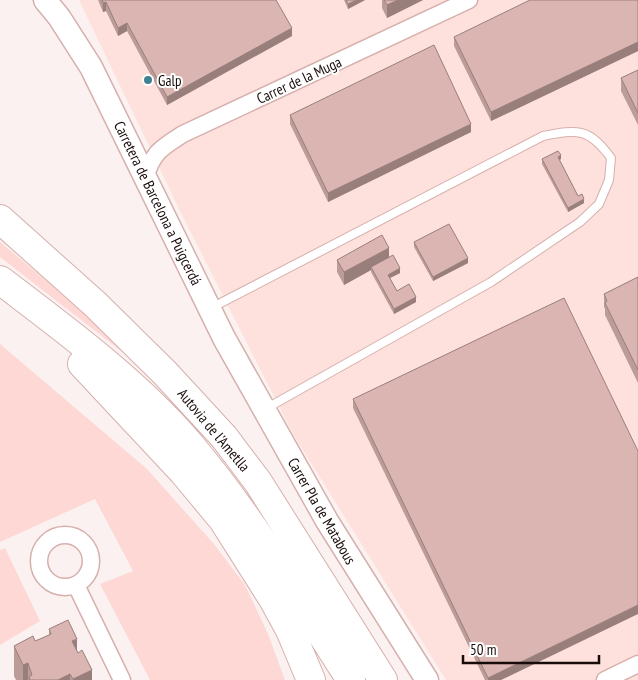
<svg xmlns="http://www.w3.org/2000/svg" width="638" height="680" viewBox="0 0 638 680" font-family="'PT Sans Narrow',sans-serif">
  <rect width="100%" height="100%" fill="#faf1f0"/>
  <path fill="#fee1dd" d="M79,0h559v680h-192l-153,-246 -113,-223z"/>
  <path fill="#fed8d4" d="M0,242l101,84 24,28 -125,-97z
    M0,344l147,125 66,74 32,42 23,49 17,46h-135l-50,-96 33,-13 -38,-72 -95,43z
    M5,548l35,73 -40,24v-95z"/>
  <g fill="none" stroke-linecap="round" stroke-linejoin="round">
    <g stroke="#d6b0ac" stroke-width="10">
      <path id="lane" d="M211,308l332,-172c35,-7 46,-8 68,22l-2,22 -10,24 -19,18 -89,60 -224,126"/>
    </g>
    <g stroke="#d6b0ac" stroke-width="19">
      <path id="street" d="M145,178c8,-26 16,-30 38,-44l286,-134
        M39 561a26 26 0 1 1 52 0a26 26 0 1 1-52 0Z
        M76,585l46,95
        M605,680l33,-16"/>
    </g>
    <g stroke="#d6b0ac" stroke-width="25">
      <path id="secondary" d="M45,0l14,17 32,50 133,271 103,183 100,159"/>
    </g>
    <g stroke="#d6b0ac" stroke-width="30">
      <path id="highway" d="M0,219l95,85 70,69 59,64 34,45 125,198
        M0,280c63,48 134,100 186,160 64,74 112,158 165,240
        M82,364l102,109 39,47 50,79 17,31 21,50"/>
    </g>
    <use href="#lane" stroke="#fff" stroke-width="8"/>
    <use href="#street" stroke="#fff" stroke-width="16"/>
    <use href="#secondary" stroke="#fff" stroke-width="22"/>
    <use href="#highway" stroke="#fff" stroke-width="28"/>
  </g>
  <path fill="#bc9c98" d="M98,0h178l16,36 -125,69 -40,-74 -9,5 -12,-25 -3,1z
    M344,0h21l-17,9z
    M382,0h41l-36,18 -5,-10z
    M638,0v51l-147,70 -37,-75v-9z
    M638,70v55l-17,-34v-13z
    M290,115l181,17 -143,70 -38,-78z
    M542,159h19l-2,1 19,36 6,7 -16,9 -26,-48z
    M414,242l54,21 -35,18 -19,-34z
    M389,257l11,16 -10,5 7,13 19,11 -22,12 -23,-42v-2l-27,15 -7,-13v-12z
    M638,277v106l-33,-68v-6l-1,-2v-13z
    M353,399l148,281h-16l-132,-272z
    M49,629l28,22 15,29h-76l-2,-4v-30l21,-5 14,-6z"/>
  <path fill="#997f7c" d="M357,0h8l-17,9v-5z
    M398,0h25l-36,18v-13z
    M106,2v9l-3,1v-9z
    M127,23v8l-9,5v-8z
    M292,28v8l-125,69v-8z
    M638,42v9l-147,70v-9z
    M471,124v8l-143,70v-9z
    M561,155v4l-3,2v-4z
    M584,199v4l-16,9v-4z
    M389,248v12l-18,7v3l-27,15v-13z
    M468,258v5l-35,18v-4z
    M400,268v5l-12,6v-4z
    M416,297v5l-22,12v-5z
    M638,605v9l-137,66h-13v-2z
    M77,639v30l-5,-28z
    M28,663v17h-5v-15z
    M92,670v10h-19v-1z
    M70,674v6h-12z"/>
  <path fill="#dbb5b1" stroke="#997f7c" d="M102,0h174l16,28 -125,69 -40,-74 -9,5 -12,-26 -3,1z
    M346,0h11l-9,4z
    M384,0h14l-11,5z
    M530,0h108v42l-147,70 -37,-75z
    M434,45l37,79 -143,69 -38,-78z
    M638,70v43l-17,-35z
    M558,151l3,4 -3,2 20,39 4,-2 2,5 -16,9 -26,-49z
    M449,224l19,34 -35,19 -19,-35z
    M382,235l7,13 -45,24 -7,-12z
    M393,255l7,13 -12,7 9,16 12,-7 7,13 -22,12 -23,-42z
    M638,277v93l-33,-67 2,-2 -3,-7z
    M564,298l74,153v154l-150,73 -135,-279z
    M68,620l9,19 -5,2 6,12 4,-3 10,20 -19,9 -3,-5 -12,6h-28l-1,-3 3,-2 -4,-12 -5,2 -9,-19 19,-10 2,5 5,-2 11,-5 -2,-5z"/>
  <circle fill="#408193" stroke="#fff" stroke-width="2" cx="148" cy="80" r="5"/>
  <g text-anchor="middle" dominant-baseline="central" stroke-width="4" stroke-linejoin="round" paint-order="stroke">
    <g font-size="15" fill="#180c0a" stroke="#fff" text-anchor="start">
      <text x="158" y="80">Galp</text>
    </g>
    <g font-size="15" fill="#180c0a" stroke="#fff">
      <text transform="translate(299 80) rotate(-25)">Carrer de la Muga</text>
      <text transform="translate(158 203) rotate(64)">Carretera de Barcelona a Puigcerdá</text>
      <text transform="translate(214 430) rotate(50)">Autovia de l'Ametlla</text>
      <text transform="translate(322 511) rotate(60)">Carrer Pla de Matabous</text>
    </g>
  </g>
  <path d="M463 655v8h136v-8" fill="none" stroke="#180c0a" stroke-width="2.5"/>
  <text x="470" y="655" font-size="15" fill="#180c0a" stroke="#ffffff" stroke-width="4" paint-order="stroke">50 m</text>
</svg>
